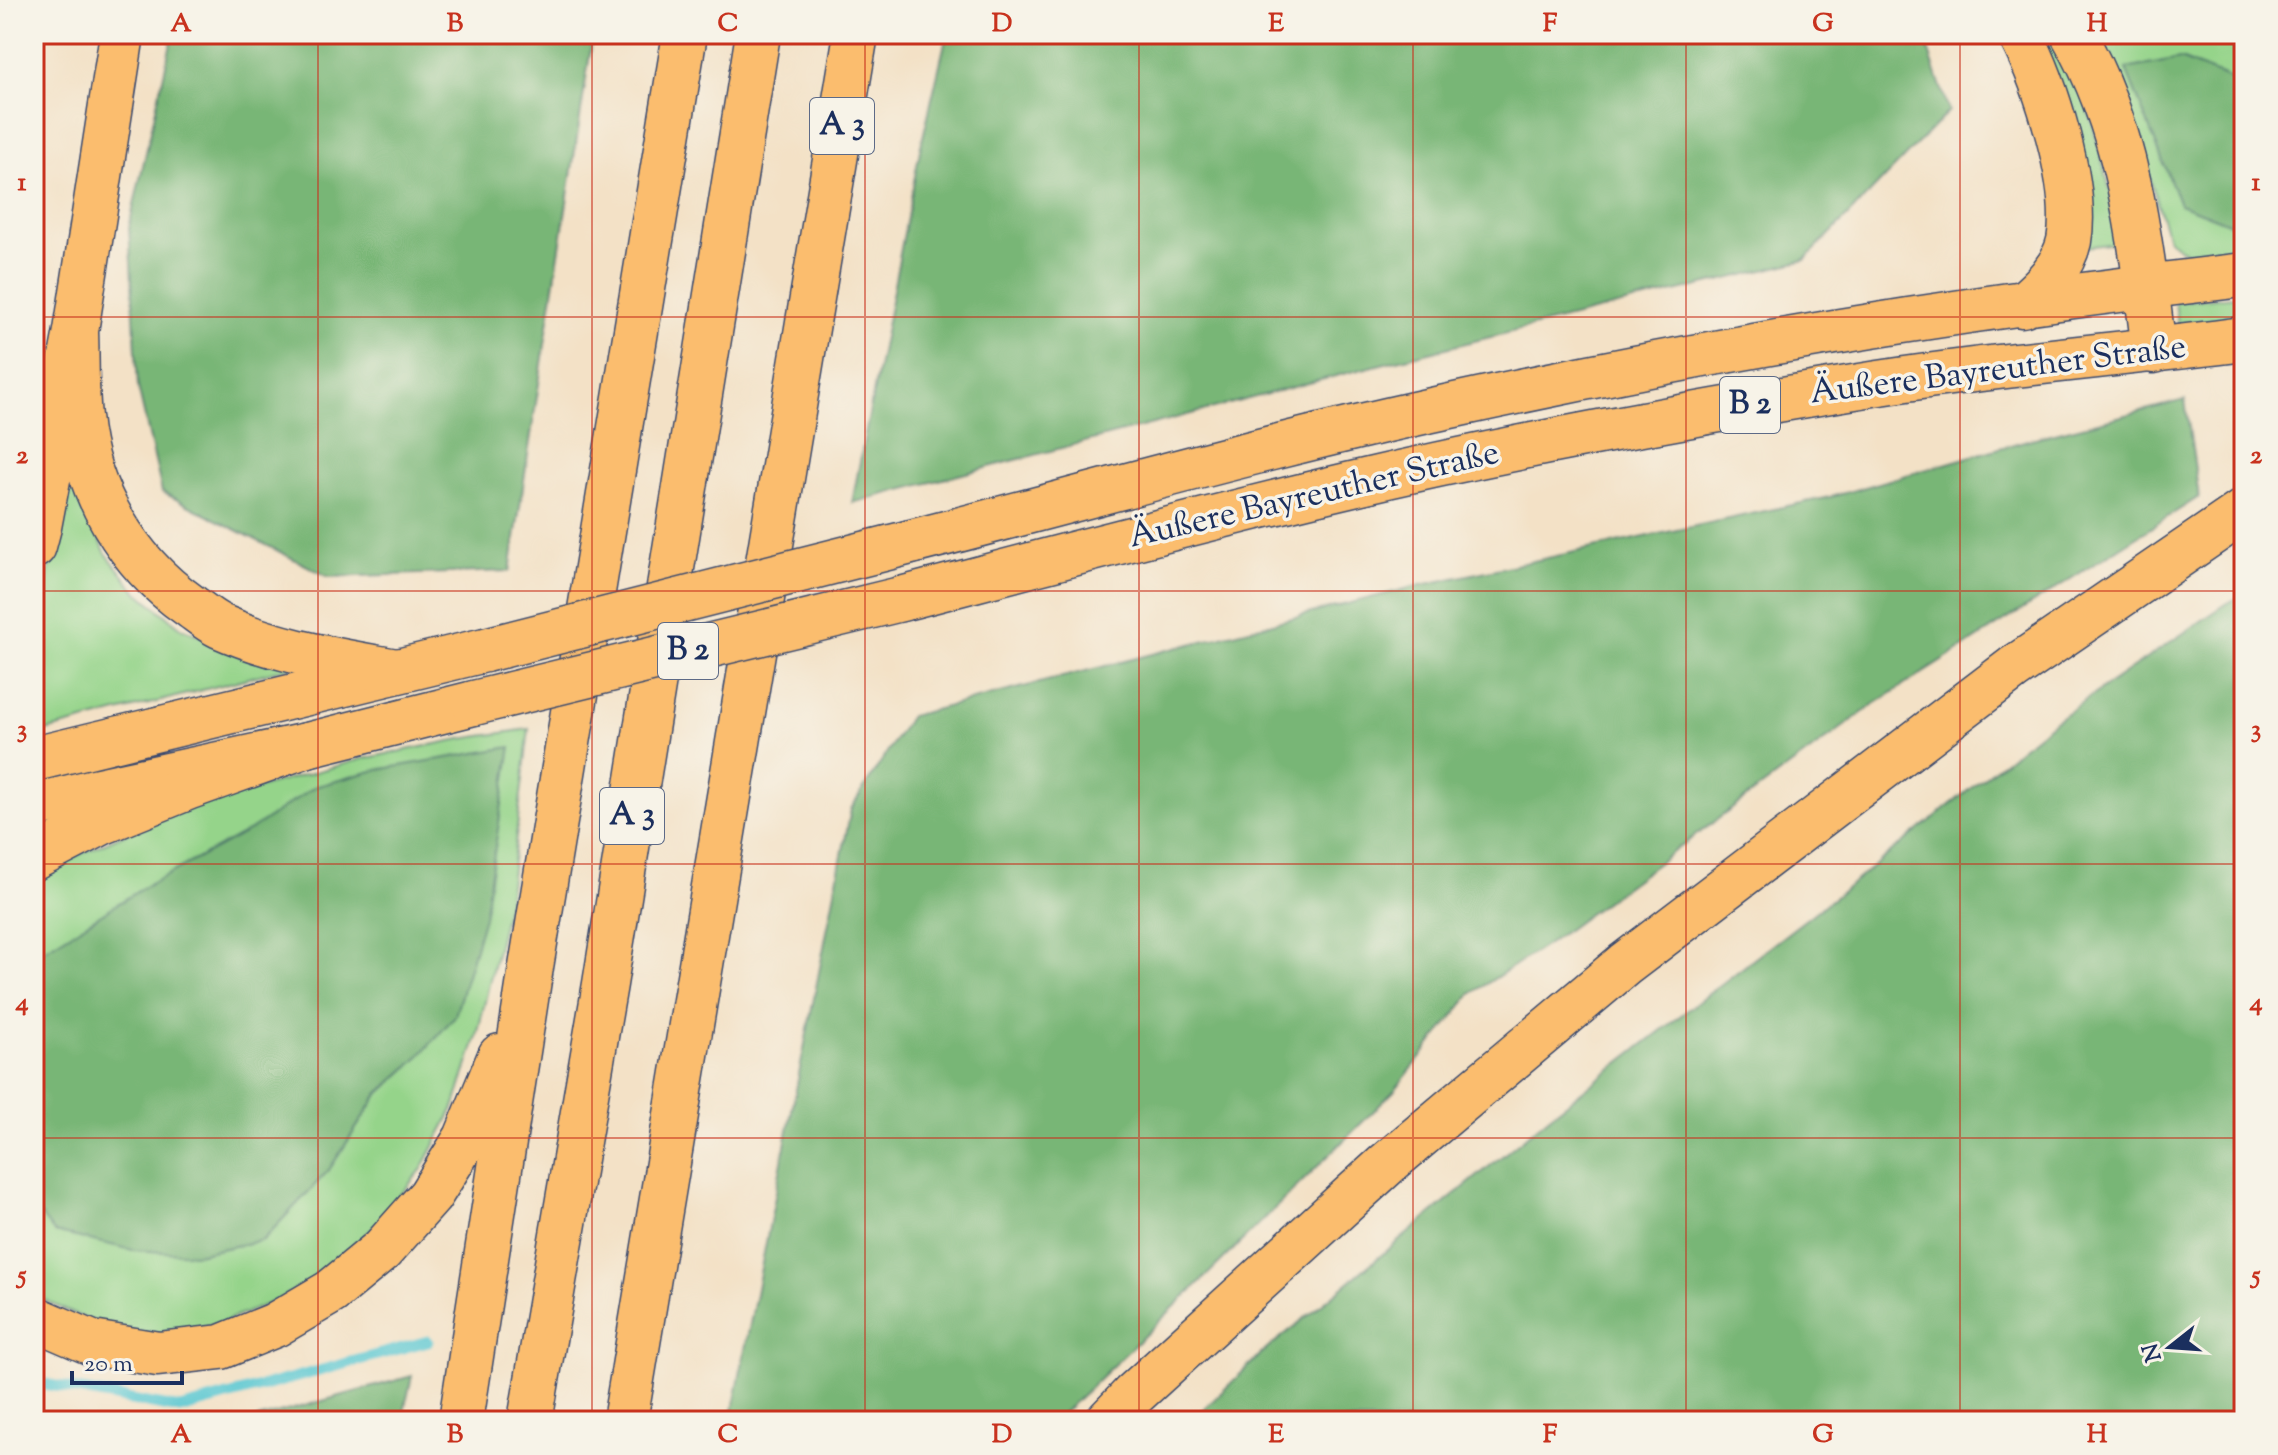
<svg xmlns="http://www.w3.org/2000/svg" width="2278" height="1455" viewBox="0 0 2278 1455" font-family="'Sorts Mill Goudy',serif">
  <rect width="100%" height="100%" fill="#f7f3e8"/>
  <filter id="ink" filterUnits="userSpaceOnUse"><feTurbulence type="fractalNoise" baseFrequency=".0125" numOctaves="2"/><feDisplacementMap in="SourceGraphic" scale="16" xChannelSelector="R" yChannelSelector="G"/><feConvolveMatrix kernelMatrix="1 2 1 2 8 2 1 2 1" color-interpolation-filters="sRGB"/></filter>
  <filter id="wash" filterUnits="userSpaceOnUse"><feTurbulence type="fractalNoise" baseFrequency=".006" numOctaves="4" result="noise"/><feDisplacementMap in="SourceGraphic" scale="32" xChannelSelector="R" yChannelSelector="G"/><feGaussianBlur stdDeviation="1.8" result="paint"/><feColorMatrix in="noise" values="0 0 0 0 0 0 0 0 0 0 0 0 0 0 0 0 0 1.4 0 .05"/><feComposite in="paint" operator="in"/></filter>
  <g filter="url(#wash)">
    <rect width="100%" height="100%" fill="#f3e1c6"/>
    <path fill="#95d48a" stroke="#588274" stroke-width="2" d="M2032,34h23l28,55 41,153 -38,5z
      M2096,34h137l11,5v45l-63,-25 -55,10 54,135 64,25v23c-30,3 -54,11 -76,-14l-34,-113z
      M2244,295v24l-66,6 -3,-23z
      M70,437l10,52 25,63 29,37 47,39 55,23 62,14 -264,69v-109l10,-25z
      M529,729l-21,173 -31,134 -23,72 -32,61 -51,61 -53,46 -41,24 -56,23 -62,12 -55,-9 -37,-15 -33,-16v-89l20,26 142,22 67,-14 66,-70 49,-75 39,-36 -103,-272 -60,41 -111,60 -109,68v-81l144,-65 184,-51 99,-20z"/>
    <path fill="#78b676" stroke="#4a726a" stroke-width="2" d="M173,34h420l-83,537 -181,6 -167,-85 -24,-105 -9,-160z
      M947,34h976l26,77 -144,149 -412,101 -541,142 68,-353z
      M2180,59l64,25v145l-64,-25 -54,-135z
      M2185,400l14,97 -326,208 -324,238 -78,51 -77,97 -199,196 -140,134h-324l120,-612 59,-93 507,-130 417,-90 197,-57z
      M2244,594v827h-1052l69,-67 297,-244 296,-228 198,-159 174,-119z
      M511,747l-27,170 -29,99 -38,43 -39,35 -49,76 -66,70 -67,14 -63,-4 -79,-18 -20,-26v-250l109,-68 111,-60 60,-41 62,-17z
      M412,1376l-10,45h-152z"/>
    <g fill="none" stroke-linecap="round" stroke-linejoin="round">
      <path stroke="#5bc8d2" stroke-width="11" d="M34,1382l146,27 248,-68"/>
    </g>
  </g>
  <g filter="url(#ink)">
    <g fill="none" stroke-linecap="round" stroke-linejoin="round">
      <g stroke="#3b4a6e" stroke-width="47">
        <path id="major" d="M911,542c181,-46 361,-98 544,-137 260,-57 524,-100 789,-130
          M901,599c149,-39 298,-79 447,-114 165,-39 333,-69 500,-97 131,-22 264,-32 396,-49
          M34,759l451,-109
          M34,806l60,-15 213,-46 167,-42"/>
      </g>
      <g stroke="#3b4a6e" stroke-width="47">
        <path id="highway" d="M2020,34c26,49 59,153 49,207 -6,27 -27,47 -47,64
          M2073,34c56,95 68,209 81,317
          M76,331c1,28 0,57 3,86 7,75 49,145 110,188 10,7 20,16 31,21 56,25 116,34 176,45
          M34,546l5,-19 37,-196 46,-297
          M34,858l69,-36 84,-34 120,-43
          M34,1318l58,25 66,11 63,-7 54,-22 56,-33 51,-42 48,-54 36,-58 34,-82
          M461,1421l70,-454 154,-933
          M530,1421l75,-437 153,-950
          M625,1421l231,-1387
          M1108,1421l25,-26 255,-232 237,-199 389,-296 230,-157"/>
      </g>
      <use href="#major" stroke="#fbbd6e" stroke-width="44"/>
      <use href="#highway" stroke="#fbbd6e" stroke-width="44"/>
      <g stroke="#3b4a6e" stroke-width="47" stroke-linecap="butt">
        <path id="major-bridge" d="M485,650l426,-108
          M474,703l427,-104"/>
      </g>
      <use href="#major-bridge" stroke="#fbbd6e" stroke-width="44"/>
    </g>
  </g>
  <path fill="none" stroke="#c8321e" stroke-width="2" stroke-opacity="0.55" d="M318,34v1387M592,34v1387M865,34v1387M1139,34v1387M1413,34v1387M1686,34v1387M1960,34v1387M34,317h2210M34,591h2210M34,864h2210M34,1138h2210"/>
  <g text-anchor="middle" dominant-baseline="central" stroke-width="7" stroke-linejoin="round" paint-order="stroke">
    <g fill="#f7f3e8" stroke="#5d6a87" stroke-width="2">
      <rect x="810" y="98" width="64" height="56" rx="6"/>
      <rect x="1720" y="377" width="60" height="56" rx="6"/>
      <rect x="658" y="623" width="60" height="56" rx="6"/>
      <rect x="600" y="788" width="64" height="56" rx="6"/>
    </g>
    <g font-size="32" font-weight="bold" fill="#1b2f5e">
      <text x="842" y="126">A 3</text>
      <text x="1750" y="405">B 2</text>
      <text x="688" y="651">B 2</text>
      <text x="632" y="816">A 3</text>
    </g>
    <g font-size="34" fill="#1b2f5e" stroke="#f7f3e8">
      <text transform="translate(1998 371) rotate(-7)">Äußere Bayreuther Straße</text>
      <text transform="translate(1314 496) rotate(-13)">Äußere Bayreuther Straße</text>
    </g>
  </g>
  <rect width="2278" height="1455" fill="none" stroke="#f7f3e8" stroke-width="88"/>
  <g transform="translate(2170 1347) rotate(253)" stroke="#f7f3e8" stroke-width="6" paint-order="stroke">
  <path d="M0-6L14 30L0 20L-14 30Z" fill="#1b2f5e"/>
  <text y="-12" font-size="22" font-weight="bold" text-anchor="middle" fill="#1b2f5e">N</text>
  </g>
  <path d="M72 1371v12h110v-12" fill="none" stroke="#1b2f5e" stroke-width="4"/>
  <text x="84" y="1371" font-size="24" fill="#1b2f5e" stroke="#f7f3e8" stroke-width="6" paint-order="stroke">20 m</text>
  <rect x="44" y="44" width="2190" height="1367" fill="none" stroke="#c8321e" stroke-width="3"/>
  <g font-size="26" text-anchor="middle" font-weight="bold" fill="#c8321e">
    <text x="181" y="31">A</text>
    <text x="455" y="31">B</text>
    <text x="728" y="31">C</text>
    <text x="1002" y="31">D</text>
    <text x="1276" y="31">E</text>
    <text x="1550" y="31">F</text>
    <text x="1823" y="31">G</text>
    <text x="2097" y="31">H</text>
    <text x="22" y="190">1</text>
    <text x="2256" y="190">1</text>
    <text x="22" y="463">2</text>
    <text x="2256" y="463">2</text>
    <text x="22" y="737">3</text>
    <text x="2256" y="737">3</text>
    <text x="22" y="1010">4</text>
    <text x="2256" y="1010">4</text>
    <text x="22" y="1283">5</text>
    <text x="2256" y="1283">5</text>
    <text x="181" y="1442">A</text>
    <text x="455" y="1442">B</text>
    <text x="728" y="1442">C</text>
    <text x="1002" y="1442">D</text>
    <text x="1276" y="1442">E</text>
    <text x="1550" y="1442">F</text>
    <text x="1823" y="1442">G</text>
    <text x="2097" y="1442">H</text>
  </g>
</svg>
